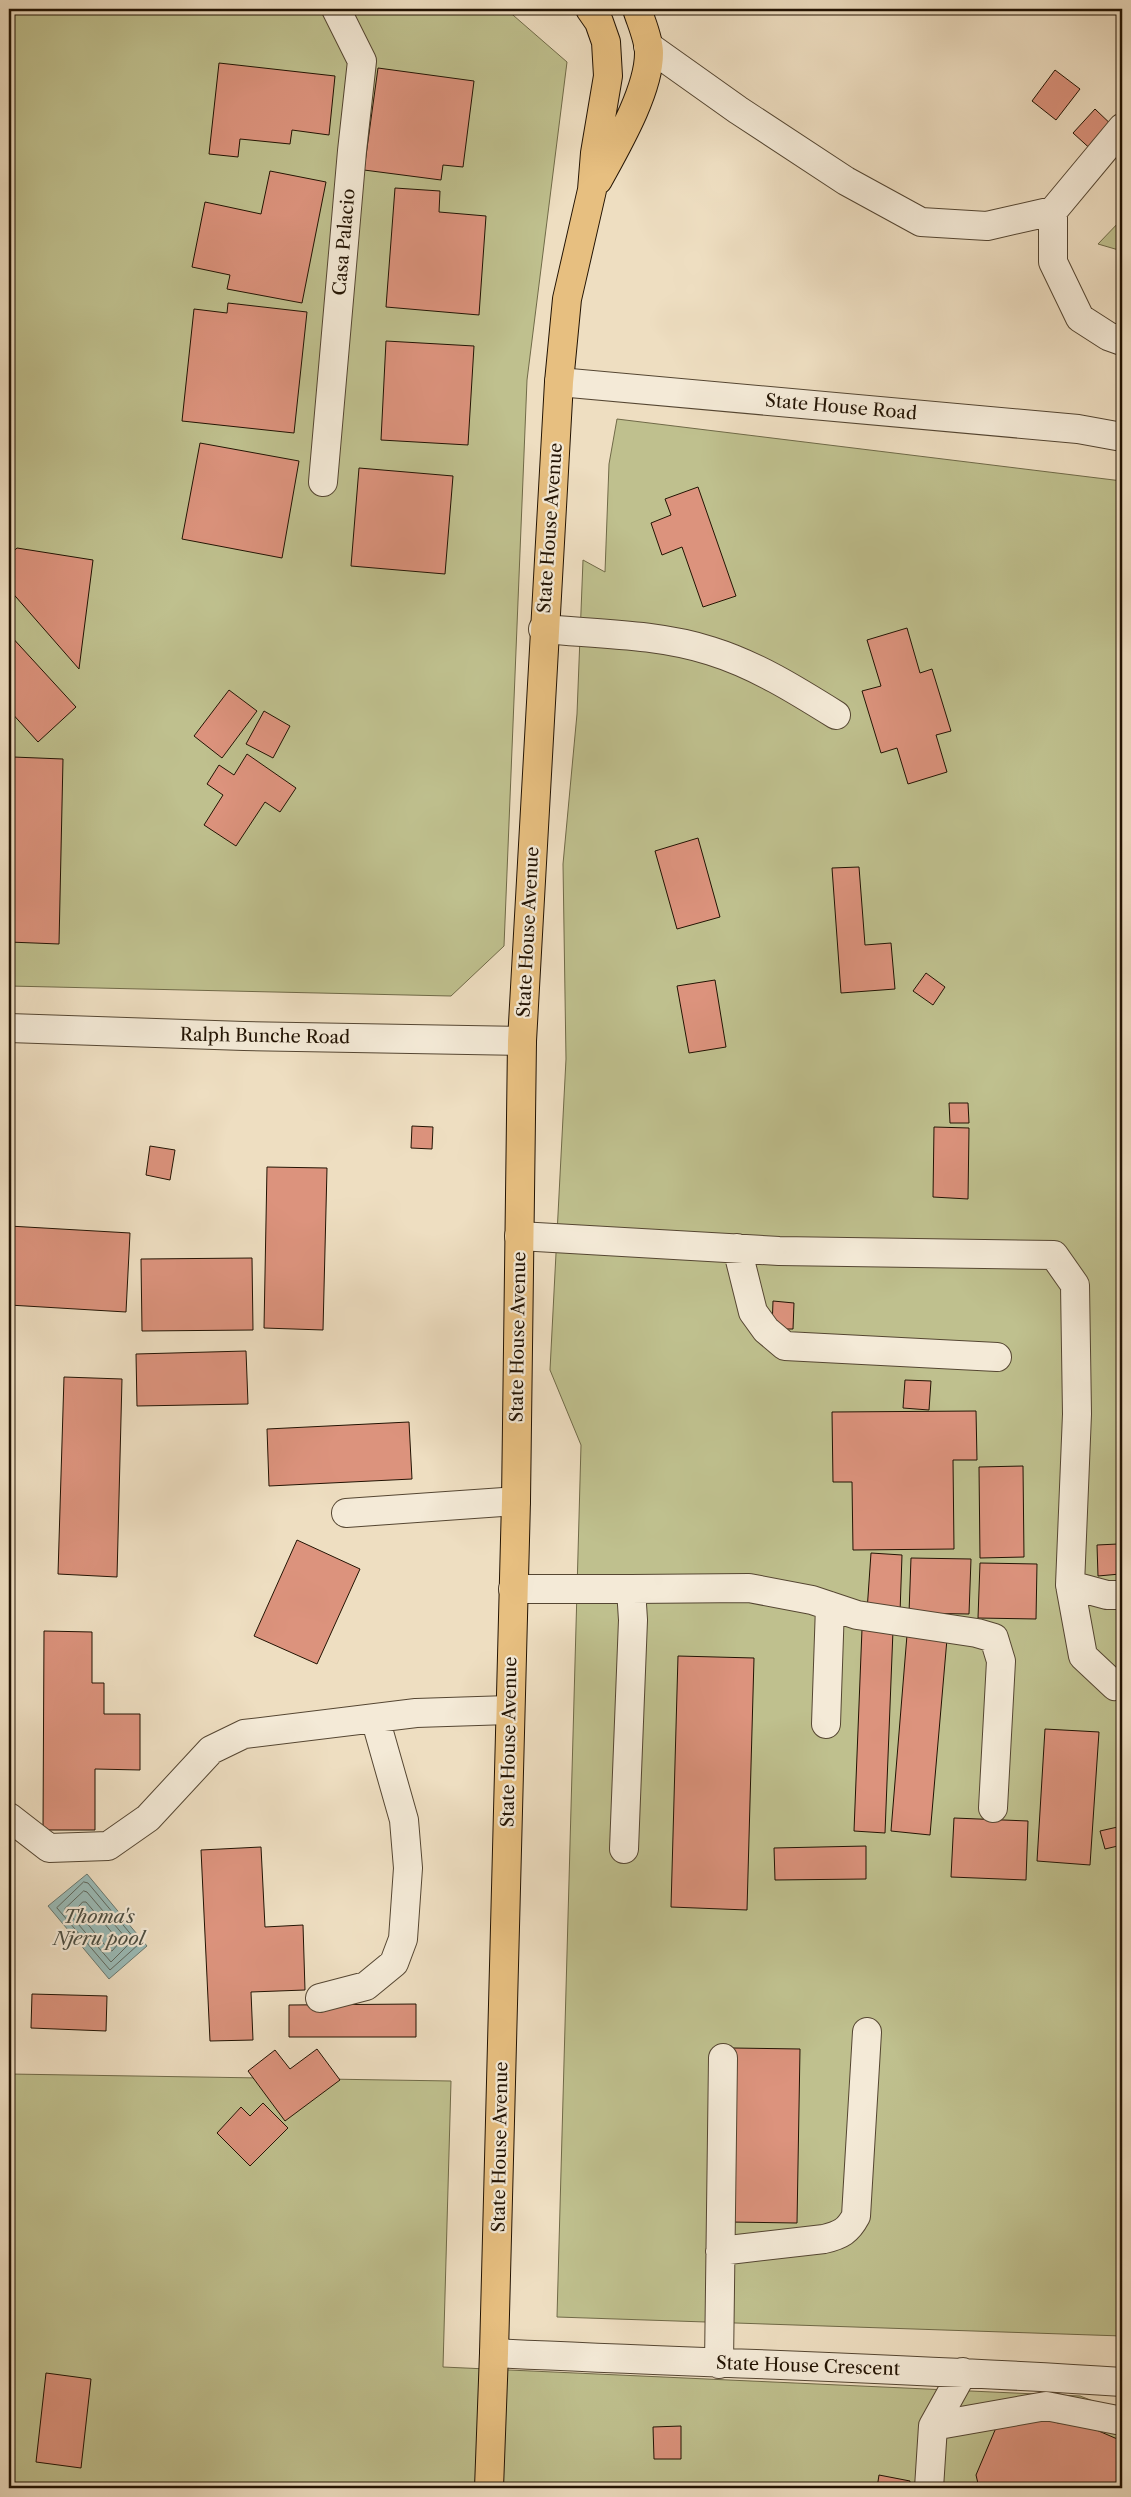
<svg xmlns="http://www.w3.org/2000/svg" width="1131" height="2497" viewBox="0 0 1131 2497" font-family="'Libre Caslon Text',serif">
  <rect width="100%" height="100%" fill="#eedec1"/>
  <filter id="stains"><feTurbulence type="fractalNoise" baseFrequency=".004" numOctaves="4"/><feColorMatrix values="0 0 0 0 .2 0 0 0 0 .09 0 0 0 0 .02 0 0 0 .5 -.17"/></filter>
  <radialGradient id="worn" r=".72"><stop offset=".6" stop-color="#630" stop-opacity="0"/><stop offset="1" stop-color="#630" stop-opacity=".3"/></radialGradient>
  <path fill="#bfc08e" stroke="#706a48" d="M9,9h497l61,53 -40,318 -23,566 -53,50 -442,-10z
    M1122,219v32l-24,-7z
    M617,419l505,62v1855l-565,-19 24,-872 -31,-75 16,-311 -3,-195 14,-150 6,-154 22,12 4,-108z
    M9,2074l442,7 -8,286 637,29 42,16v76h-1113z"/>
  <path fill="#9abbb7" stroke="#6a786f" d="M87,1874l60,72 -38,33 -61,-73z"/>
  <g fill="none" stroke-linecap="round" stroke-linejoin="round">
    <path stroke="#5e675d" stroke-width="1" d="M84,1882l4,1 51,61 -29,26 -53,-62z
      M84,1891l3,1 43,51 -19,19 -46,-53z
      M83,1902h3l34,40 -8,9 -3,-1 -33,-40z"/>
  </g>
  <path fill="#dc937d" stroke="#221303" d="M219,63l116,13 -6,59 -37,-5 -2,14 -50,-5 -2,18 -29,-3z
    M378,68l96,13 -11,86 -20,-2 -2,15 -77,-10z
    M1055,70l25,19 -24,31 -24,-19z
    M1095,109l22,21 -22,23 -22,-20z
    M270,171l56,11 -24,121 -75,-14 3,-14 -38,-8 13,-65 56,12z
    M395,188l45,3 -1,21 47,4 -7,99 -93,-8z
    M228,303l79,9 -13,121 -112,-12 12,-112 33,4z
    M386,341l88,5 -6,99 -87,-5z
    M200,443l99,18 -17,97 -100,-19z
    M359,468l94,8 -8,98 -94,-8z
    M698,487l38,109 -33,11 -21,-60 -20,8 -11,-32 20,-8 -6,-16z
    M17,548l76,12 -14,109 -70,-80v-34z
    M907,628l13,45 12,-4 19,62 -15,4 11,37 -39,12 -11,-36 -16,5 -19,-62 19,-5 -14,-46z
    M9,634l67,73 -38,35 -29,-32z
    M229,690l28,21 -35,47 -28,-22z
    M264,711l26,15 -17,32 -27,-14z
    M247,754l49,34 -16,24 -15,-10 -29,44 -32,-21 19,-30 -16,-11 12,-19 15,10z
    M13,757l50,2 -4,185 -50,-2z
    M698,838l22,79 -43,12 -22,-78z
    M859,867l6,78 26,-2 4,46 -54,4 -9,-125z
    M926,973l19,14 -12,18 -20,-14z
    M715,980l11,67 -37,6 -12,-67z
    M949,1103h19l1,20h-19z
    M412,1126l21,1 -1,22 -21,-1z
    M934,1127l35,1 -1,71 -35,-2z
    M150,1146l25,4 -5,30 -24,-5z
    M267,1167l60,1 -4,162 -59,-2z
    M9,1226l121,7 -4,79 -117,-7z
    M252,1258l1,72 -111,1 -1,-72z
    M773,1301l21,2 -1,26h-21z
    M246,1351l2,53 -111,2 -1,-52z
    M64,1377l58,2 -5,198 -59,-3z
    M905,1380l26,1 -2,29 -26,-2z
    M976,1411l1,49h-24l1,89 -101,1 -1,-68h-19l-1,-70z
    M409,1422l3,57 -143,7 -2,-57z
    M1023,1466l1,91 -44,1 -1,-91z
    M297,1540l63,29 -43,95 -63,-28z
    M1118,1544l2,30 -22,2 -1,-31z
    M871,1553l31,2 -2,58 -33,-2z
    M911,1558l60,1 -2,55 -60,-1z
    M980,1563l57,1 -1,55 -58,-1z
    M862,1629l31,1 -8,203 -31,-2z
    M44,1631l48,1v51h12v31h36v56l-45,-1v61h-52z
    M907,1635l40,4 -17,196 -39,-4z
    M678,1656l76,2 -7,252 -76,-3z
    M1045,1729l54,3 -9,133 -53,-4z
    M954,1818l74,3 -2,59 -75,-3z
    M1122,1826v19l-17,4 -5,-18z
    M866,1846v33l-91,1 -1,-32z
    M261,1847l4,80 38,-2 2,65 -54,2 2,48 -43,1 -9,-191z
    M32,1994l75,2 -1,35 -75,-3z
    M416,2004v33h-127v-32z
    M733,2048l67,1 -3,174 -68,-1z
    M317,2049l23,31 -55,41 -37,-50 27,-21 15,19z
    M263,2103l25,25 -38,38 -33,-33 24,-26 9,9z
    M46,2373l45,6 -10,89 -45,-6z
    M1042,2416l16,7 15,-3 49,21v47h-143l-3,-13 22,-52z
    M681,2426v33h-27l-1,-32z
    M879,2475l31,6 -1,7h-32z"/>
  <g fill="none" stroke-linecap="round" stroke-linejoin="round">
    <g stroke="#554632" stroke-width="30">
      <path id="minor" d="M648,46l90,64 108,71 75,41 66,4 66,-15 69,-83
        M1053,211v51l27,56 28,18 14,5
        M559,382l519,47 44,8
        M323,482l29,-331 10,-90 -26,-52
        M543,629c55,5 115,5 168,22 45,14 85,39 125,64
        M9,1028l235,8 278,5
        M519,1236l260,15 275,4 21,30 2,129 -7,171 13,71 32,30 7,-3
        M737,1248l16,64 13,18 19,16 212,11
        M346,1513l170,-12
        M1070,1585l37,10h15
        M513,1589h118l2,31 -9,229
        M631,1589l118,-1 63,12 45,15 120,18 17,5 7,23 -8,147
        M826,1724l4,-118
        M9,1817l40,31 59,-2 40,-28 63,-68 33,-16 172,-21 93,-3
        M320,1998l46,-12 28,-23 9,-24 5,-71 -4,-48 -29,-102
        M720,2251l104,-12c17,-4 24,-8 32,-23l11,-184
        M494,2353c210,10 419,15 628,29
        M719,2364l4,-306
        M933,2426l113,-20 76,15
        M929,2488l4,-62 30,-54"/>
    </g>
    <g stroke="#221303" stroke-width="30">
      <path id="major" d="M598,180c18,-33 51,-89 51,-127 0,-14 -8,-31 -12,-44
        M489,2488l5,-135 22,-852 6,-460 37,-659 8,-83 25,-109 3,-37 13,-77 -2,-34 -7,-20 -9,-13"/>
    </g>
    <use href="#minor" stroke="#f4ead7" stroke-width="28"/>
    <use href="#major" stroke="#e7bf80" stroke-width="28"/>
  </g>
  <g text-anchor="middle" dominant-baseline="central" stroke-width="4.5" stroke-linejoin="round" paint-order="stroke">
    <g font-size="18" fill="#221303" stroke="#f4ead7">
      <text transform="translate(344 242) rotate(-85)">Casa Palacio</text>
      <text transform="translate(841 407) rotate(5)">State House Road</text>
      <text transform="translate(550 528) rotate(-86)">State House Avenue</text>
      <text transform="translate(528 932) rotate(-87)">State House Avenue</text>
      <text transform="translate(265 1036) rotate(1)">Ralph Bunche Road</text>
      <text transform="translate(518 1337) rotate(-89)">State House Avenue</text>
      <text transform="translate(509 1742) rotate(-89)">State House Avenue</text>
      <text transform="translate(500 2147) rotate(-89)">State House Avenue</text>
      <text transform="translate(808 2366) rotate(2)">State House Crescent</text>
    </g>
    <g font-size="19" font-style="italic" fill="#4c4e42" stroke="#f4ead7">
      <text x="99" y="1916">Thoma's<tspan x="99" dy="22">Njeru pool</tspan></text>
    </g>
  </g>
  <rect width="1131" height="2497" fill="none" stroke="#eedec1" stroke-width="30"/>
  <rect x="10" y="10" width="1111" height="2477" fill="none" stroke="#221303" stroke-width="2.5"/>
  <rect x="15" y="15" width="1101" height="2467" fill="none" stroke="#221303"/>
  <rect width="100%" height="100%" filter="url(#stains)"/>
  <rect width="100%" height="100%" fill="url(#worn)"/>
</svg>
